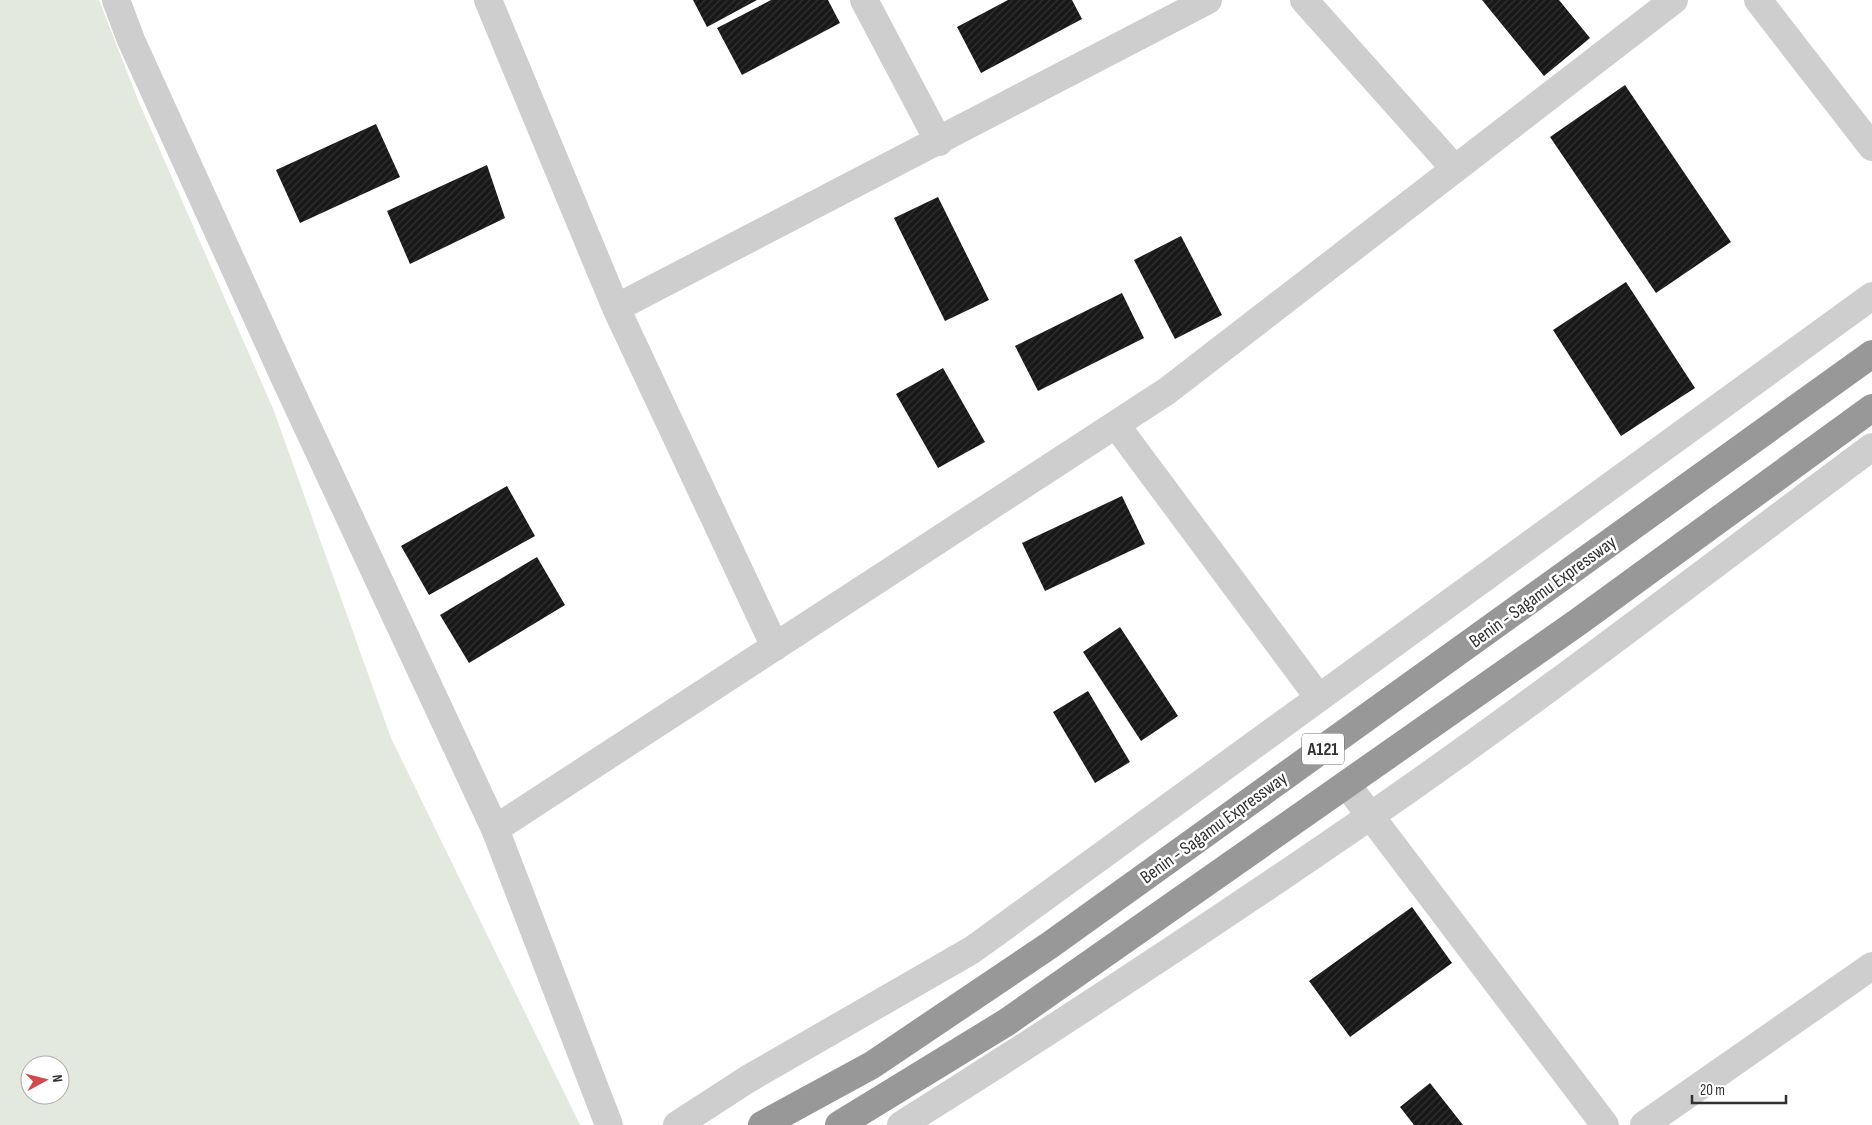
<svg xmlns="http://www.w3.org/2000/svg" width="1872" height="1125" viewBox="0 0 1872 1125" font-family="'Sofia Sans Condensed',sans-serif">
  <defs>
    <pattern id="building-hatch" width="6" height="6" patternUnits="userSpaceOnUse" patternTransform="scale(1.25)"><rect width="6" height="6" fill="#181818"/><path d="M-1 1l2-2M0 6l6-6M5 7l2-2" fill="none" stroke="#313131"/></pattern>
  </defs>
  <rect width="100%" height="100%" fill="#fff"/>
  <path fill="#e3e9de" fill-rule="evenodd" d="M0,0h99l39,100 136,311 117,327 189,387h-580zM30,1065h30v30h-30z"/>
  <path fill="url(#building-hatch)" d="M693,0h64l-50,27z
    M771,0h57l12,23 -98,52 -25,-47z
    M1008,0h64l10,19 -101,54 -24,-46z
    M1482,0h77l31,38 -46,38z
    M1625,85l106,157 -75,51 -106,-156z
    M376,124l24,53 -100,46 -24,-53z
    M487,165l18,53 -95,46 -23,-53z
    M938,197l51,103 -44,21 -51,-103z
    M1181,236l41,79 -47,24 -41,-79z
    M1626,282l69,106 -74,48 -68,-106z
    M1122,293l22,45 -106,53 -23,-45z
    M943,368l42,74 -47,26 -42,-74z
    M507,486l28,50 -106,59 -28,-49z
    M1122,496l23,48 -100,47 -23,-48z
    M537,557l28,48 -96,58 -29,-48z
    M1120,627l58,89 -37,25 -58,-89z
    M1088,691l42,71 -35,21 -42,-71z
    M1412,907l40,56 -102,74 -41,-56z
    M1430,1083l33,42h-49l-14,-18z"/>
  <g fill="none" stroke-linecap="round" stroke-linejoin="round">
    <path stroke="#cecece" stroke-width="28" d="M116,0l15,40 155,341 209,448 114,296
      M488,0l128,308 159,339
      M864,0l75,142
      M1304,0l151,169
      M1758,0l114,147
      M616,308l592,-308
      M1116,425l203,273
      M1347,785l258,340
      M495,829l672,-438 507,-391
      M677,1125l71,-46 224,-129 900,-654
      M901,1125c158,-99 314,-202 468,-308 171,-118 336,-246 503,-370
      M1644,1125l228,-159"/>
    <path stroke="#989898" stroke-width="28" d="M762,1125l110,-60 178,-120 822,-591
      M839,1125l168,-103 571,-400 294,-214"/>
  </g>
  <g text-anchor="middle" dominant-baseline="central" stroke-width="5" stroke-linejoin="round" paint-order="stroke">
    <rect fill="#fff" stroke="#6f6f6f" stroke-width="1" x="1302" y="733.5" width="42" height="31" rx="4"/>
    <g font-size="18" font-weight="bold" fill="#313131">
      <text x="1323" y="749">A121</text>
    </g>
    <g font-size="19" fill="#313131" stroke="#fff">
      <text transform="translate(1543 592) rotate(-36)">Benin - Sagamu Expressway</text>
      <text transform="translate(1214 828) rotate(-36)">Benin - Sagamu Expressway</text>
    </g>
  </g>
  <g transform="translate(45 1080) rotate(83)"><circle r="24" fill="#ffffff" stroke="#adadad"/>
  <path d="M0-4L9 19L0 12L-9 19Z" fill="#d04b50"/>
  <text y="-8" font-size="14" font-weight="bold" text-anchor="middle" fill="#313131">N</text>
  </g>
  <path d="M1692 1095v8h94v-8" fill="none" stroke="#313131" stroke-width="2.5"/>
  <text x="1700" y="1095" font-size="15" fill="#313131" stroke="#ffffff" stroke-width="4" paint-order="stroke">20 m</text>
</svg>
